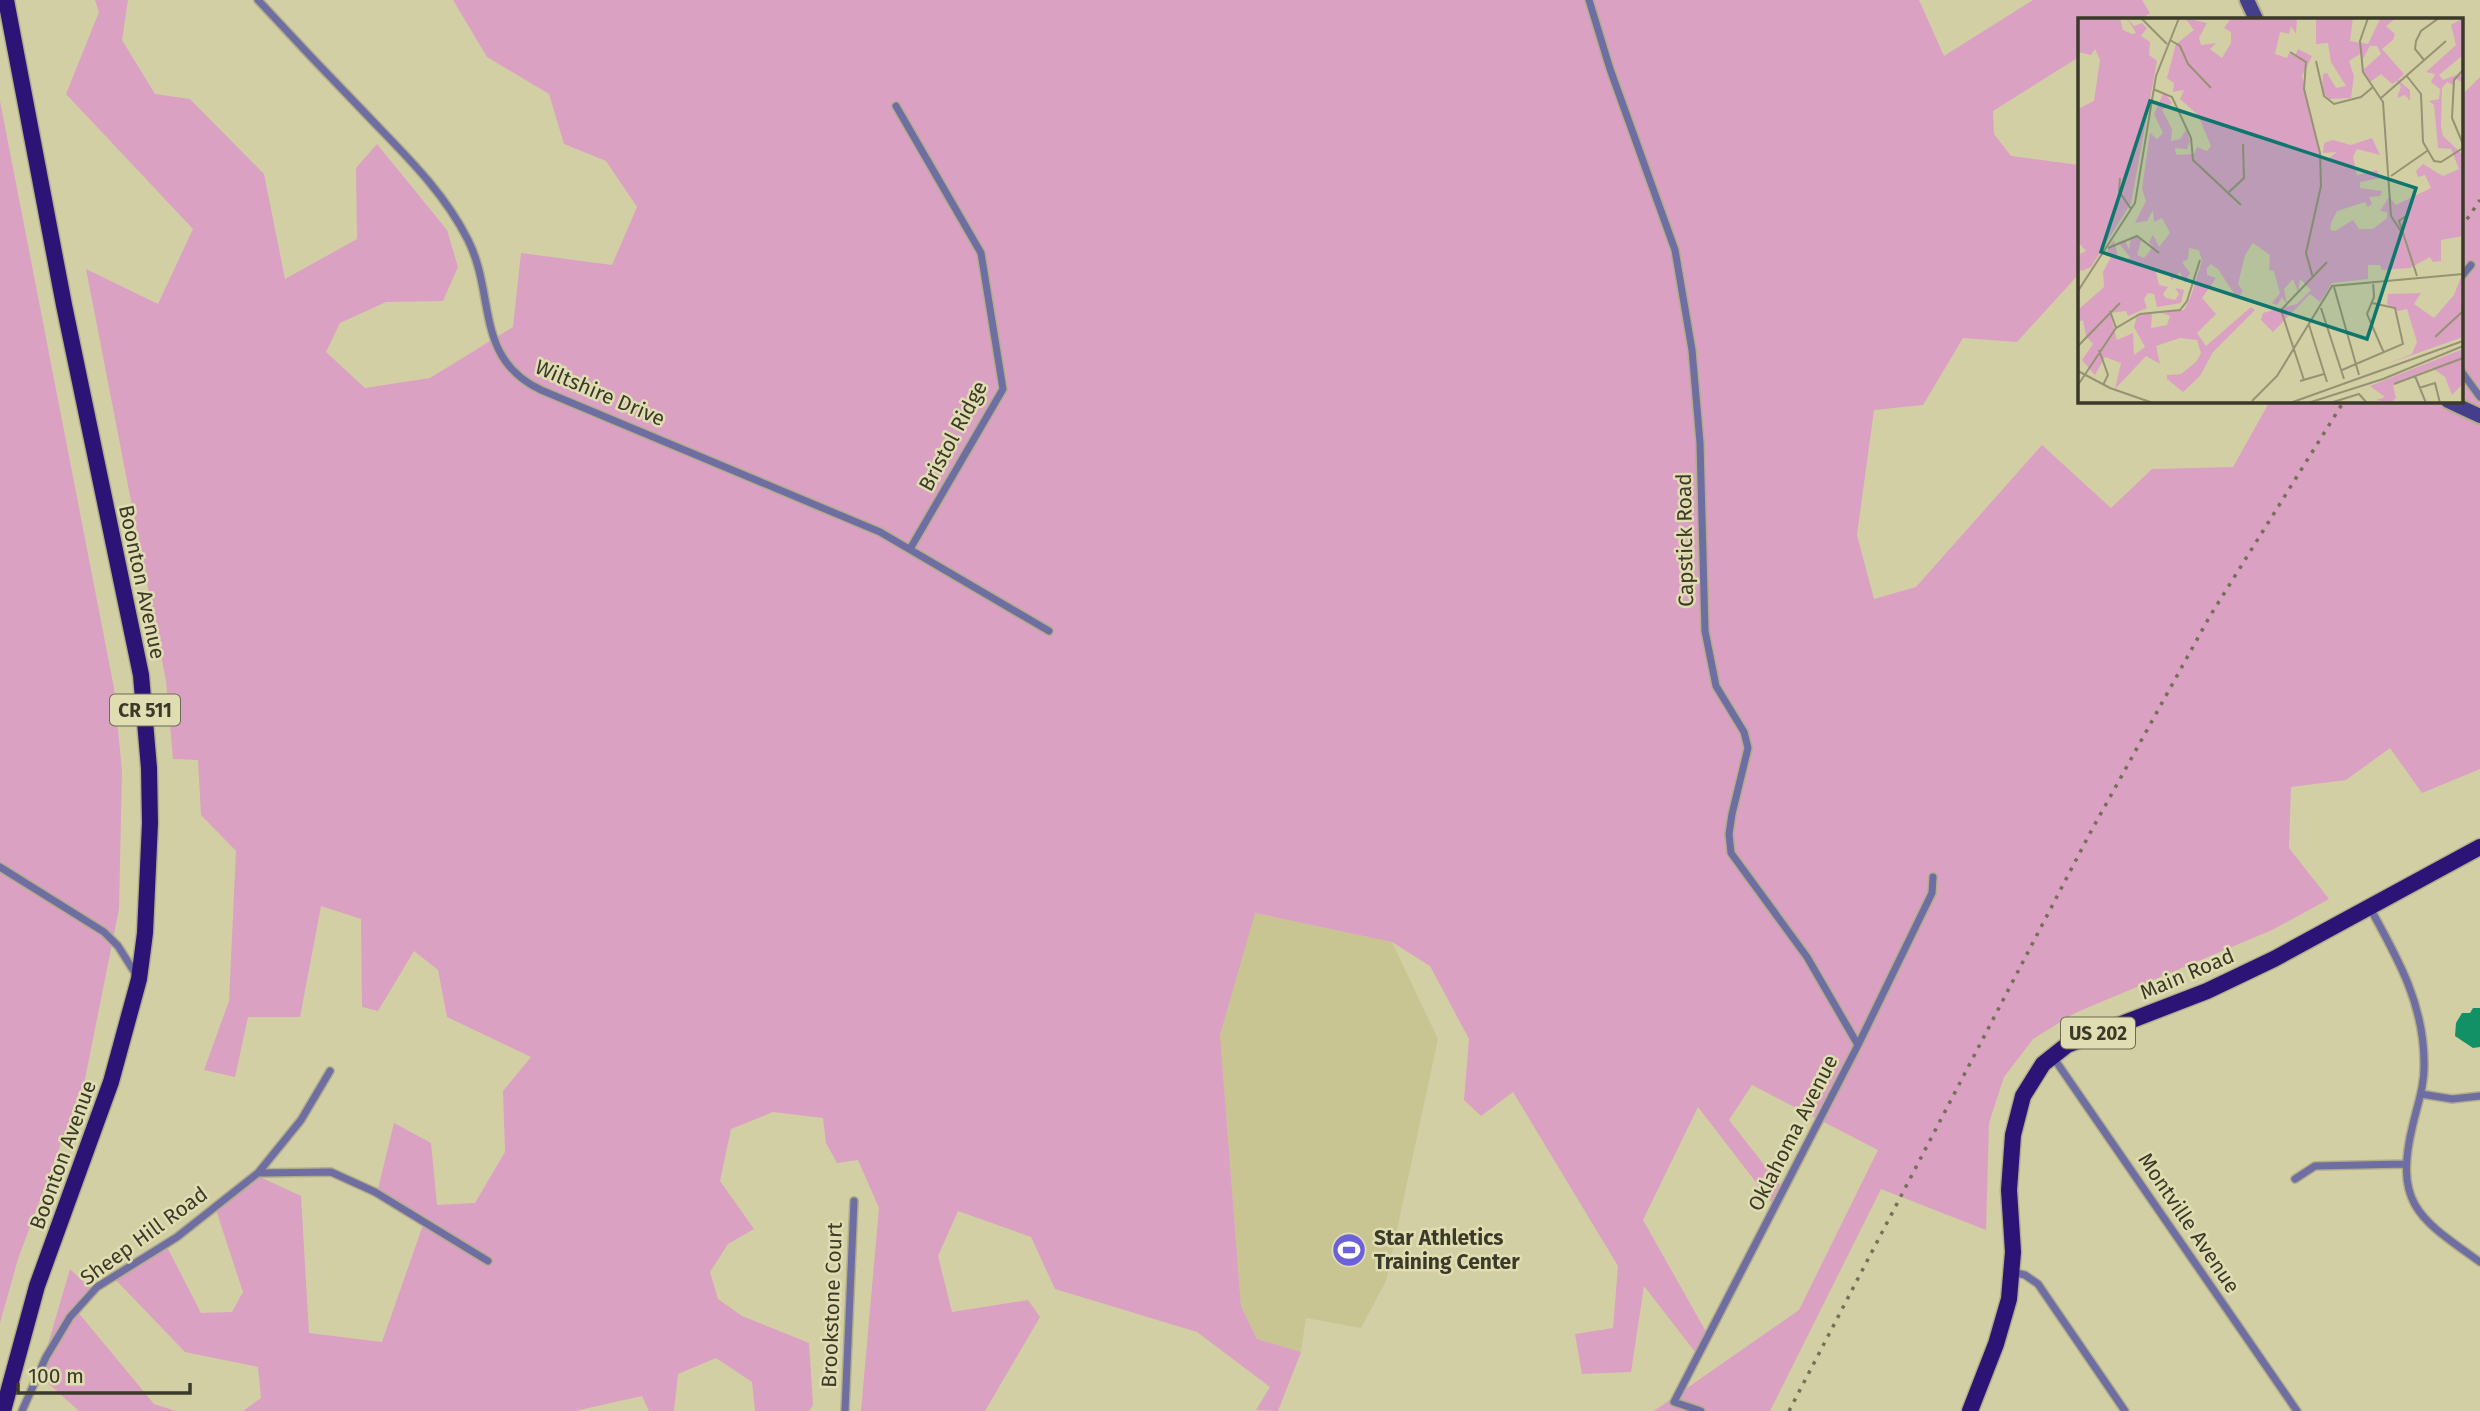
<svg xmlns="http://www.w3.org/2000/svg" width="2480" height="1411" viewBox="0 0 2480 1411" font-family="'Fira Sans',sans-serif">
  <rect width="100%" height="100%" fill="#d3cfa5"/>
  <path fill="#c9c593" d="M1254,913l138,29 46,97 -52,242 -25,47 -55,-10 -5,34 -44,-13 -16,-33 -21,-271z"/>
  <path fill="#daa1c2" d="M95,0h33l-6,40 33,54 35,5 74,75 21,105 72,-40 -1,-71 21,-24 70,86 11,37 -15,34 -57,1 -46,21 -14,29 39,36 65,-10 83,-51 8,-74 91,12 25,-58 -31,-46 -42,-17 -15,-50 -62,-37 -34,-57h1466l25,56 89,-56h109l8,13 -9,6h-62v38l-86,54 1,23 17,22 68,9v109l-62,68 -54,-4 -40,67 -49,5 -17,125 17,64 42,-12 126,-142 69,63 41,-39 81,-2 37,-66h191v-305l19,-19v692l-58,24 -32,-45 -44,32 -55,7 -2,61 40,51 -57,31 -197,83 -42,26 -29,38 -15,46 -3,107 -105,-41 -111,222h-116l145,-101 79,-160 -126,-65 -23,35 55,70 -9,17 -77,-100 -55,113 66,117 -10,20 -55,-71 -13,86 -49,2 -7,-40 38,-6 5,-62 -105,-174 -32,24 -17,-16 5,-61 -39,-73 -38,-24 -137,-29 -35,122 21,271 16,33 44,13 -23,59 -22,-1 14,-23 -73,-55 -142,-43 -24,-52 -73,-26 -20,45 14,56 76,-12 12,17 -55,94h-124l18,-203 -21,-48 -21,3 -11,-20 -3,-25 -50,-6 -42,17 -11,52 34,48 -26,15 -18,28 8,27 24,17 67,27 4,62 -4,6h-54l-3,-29 -36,-24 -38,16 -4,37h-25l-7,-15 -67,15h-332l18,-13 -3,-31 -73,-15 -73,-76 53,-33 36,70 31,-1 11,-20 -28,-85 43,-31 43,20 8,137 73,9 41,-117 -46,-32 17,-70 37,20 6,62 38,-2 30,-51 -2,-61 28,-34 -84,-40 -9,-47 -24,-19 -36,60 -16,-4 -1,-88 -40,-13 -21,111h-52l-13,60 -31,-7 25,-69 7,-150 -35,-36 -3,-55 -25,-1 -7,-78 -80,-412 72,35 35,-75 -127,-135 33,-82z
    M0,101l114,587 8,83 -3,138 -34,170 -67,180 -18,64z
    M70,1269l24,23 -17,19 77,93 22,7h-97l-40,-36z"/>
  <path fill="#129066" d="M2473,1008h7v39l-7,1 -18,-12 1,-13 6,-10h8z"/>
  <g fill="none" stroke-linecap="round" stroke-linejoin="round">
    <g stroke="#b2ae8a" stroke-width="10">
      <path id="street" d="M258,0c35,38 70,75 106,112 38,40 79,78 104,128 28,56 6,118 73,150l339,142 169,99
        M1589,0l21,69 65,181 17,100 8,93 5,188 11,55 28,46 4,16 -16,66 -3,20 2,19 76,104 51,88
        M896,106l85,147 22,136 -93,160
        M2461,277l10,-12
        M2461,371l19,26
        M0,867l104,65 14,14 19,30
        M2370,908c27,49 54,96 54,154 1,22 -6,41 -11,62 -20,81 7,95 67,138
        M2053,1057l244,354
        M2421,1094l31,5 28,-3
        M258,1173l43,-53 29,-49
        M2295,1179l20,-13 91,-2
        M2012,1272l13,3 13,9 87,127
        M22,1411l24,-54 24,-40 27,-30 80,-50 81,-64 73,-1 44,20 113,69
        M845,1411l9,-210
        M1701,1411l-27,-9 184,-357 74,-152 1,-16"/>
    </g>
    <g stroke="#b2ae8a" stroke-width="18">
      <path id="secondary" d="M2247,0l9,19
        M2448,401l32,15"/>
    </g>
    <g stroke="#b2ae8a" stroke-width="19">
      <path id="primary" d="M3,1411l34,-125 74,-204 28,-103 6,-46 5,-110 -1,-55 -8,-93 -77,-370 -58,-305
        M1970,1411l26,-67 13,-45 4,-47 -4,-62 4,-55 10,-39 20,-32 24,-19 140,-54 67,-32 206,-112"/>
    </g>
    <use href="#street" stroke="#6e6ea3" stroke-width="7"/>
    <use href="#secondary" stroke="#453e8b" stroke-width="14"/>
    <use href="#primary" stroke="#2c1477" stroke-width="16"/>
    <path stroke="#737056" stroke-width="3.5" stroke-dasharray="3.5 7" stroke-linecap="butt" d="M2461,228l19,-28
      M1789,1411l300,-576 121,-219 134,-215"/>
  </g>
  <defs>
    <g id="stadium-disc" transform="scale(1.75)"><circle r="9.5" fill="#6d61db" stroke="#e0ddb2"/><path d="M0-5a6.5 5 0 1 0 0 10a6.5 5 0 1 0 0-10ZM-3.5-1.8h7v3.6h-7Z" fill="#fff"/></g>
  </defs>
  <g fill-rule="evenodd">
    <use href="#stadium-disc" x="1349" y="1250"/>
  </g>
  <g text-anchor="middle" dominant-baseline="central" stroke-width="5" stroke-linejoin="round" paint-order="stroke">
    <g fill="#e0ddb2" stroke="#6c6a51" stroke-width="2">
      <rect x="110" y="694.5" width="70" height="31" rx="5"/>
      <rect x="2061" y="1017.5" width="74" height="31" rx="5"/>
    </g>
    <g font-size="19" font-weight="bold" fill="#3b3928">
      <text x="145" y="710">CR 511</text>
      <text x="2098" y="1033">US 202</text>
    </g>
    <g font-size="21" fill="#3b3928" stroke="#e0ddb2">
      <text transform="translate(600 393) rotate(23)">Wiltshire Drive</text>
      <text transform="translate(953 436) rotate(-62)">Bristol Ridge</text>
      <text transform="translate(1685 540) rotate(-91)">Capstick Road</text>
      <text transform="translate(142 582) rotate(78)">Boonton Avenue</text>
      <text transform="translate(2187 974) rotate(-23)">Main Road</text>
      <text transform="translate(1793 1133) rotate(-63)">Oklahoma Avenue</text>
      <text transform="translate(63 1155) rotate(-70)">Boonton Avenue</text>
      <text transform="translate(2189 1223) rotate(56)">Montville Avenue</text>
      <text transform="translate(144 1236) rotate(-36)">Sheep Hill Road</text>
      <text transform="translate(832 1305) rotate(-88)">Brookstone Court</text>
    </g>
    <g font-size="21" font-weight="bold" fill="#3b3928" stroke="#e0ddb2" text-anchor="start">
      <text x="1374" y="1238">Star Athletics<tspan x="1374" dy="24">Training Center</tspan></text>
    </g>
  </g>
  <g transform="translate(2078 18)">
    <rect width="385" height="385" fill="#d3cfa5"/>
    <path d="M0,0h42l3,12 9,4 4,-1 -9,-15 7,8 8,-3 5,5 -6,8 9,6 -1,13 8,6 -26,142 -40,64 -9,4 -4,-3v-13l8,-4 -8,-9v-133l16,-8 6,-41 -5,-11 -4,6 -13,-3zM107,0l22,5 -8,15 2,7 15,-2 -6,6 12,9 9,-15v-11l-7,-4 7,-10h66l-1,16 -5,-8 -2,8 -9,-2 -5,22 12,4 2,-5 6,3 3,-7 14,7 -10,20 18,80 9,2 8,-6 -14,1 1,-10 9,-3 18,5 21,-7 8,17 -23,-6 -4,8 4,18 20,-5 3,8 -20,4v6l22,3 -2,5 -11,1 3,7 -4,3 -3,-5 -28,9 -6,12 -1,7 5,1 18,-11 6,9h14l14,-11v-6l-7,-1 9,-14 7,8 35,-17 -6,-13 -7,2 -2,-6 7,-7 20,12 16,-7 -8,-20 -13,-1 -4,-43 -5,-4 10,-2 1,-10 -9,-7 4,-8 -9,-2 30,-27 -5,-20 12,-7v37l-24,20 4,5 16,-6 4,4v5l-8,-5 -2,7 -6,-3 -5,6 -1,38 2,10 20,19v81l-22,4v21l-8,1 -3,-5 -20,11 -28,2 -2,-5h-12v14l-36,4 -12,19 -10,-8 -37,38 -12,-12 2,-7 34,-9 14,-14 -11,-11 -2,13 -5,-13 -9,10 3,15 -5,-7 -5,8 -5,-2 8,-10 -6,-22 -5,-1 1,-15 -17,-12 -8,12 -7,29 5,7 -6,7 -19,-29 -7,-5 -4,4v7l9,3 -14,20 14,16 -19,19 9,13 45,-39 4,3 -42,42 -13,24 -17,16 -16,-13v-4l14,-1 15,-12 5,-9 -4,-13 -17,-2 -24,8 4,18 -14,-8 -31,33 6,-26 -16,-6 -10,18 -13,-15 11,-16 -7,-8 -3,-16 -5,2v-12l26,-23 -1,-15 8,-15 -4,-7 7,-10 4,17 7,5 5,-5 -12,-15 7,-2 4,10 2,-12 6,-2 4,4 -4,15 7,3 9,-11 -4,-5 4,-7 6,12 11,-14 -8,-15 -8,4 -1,-12 -6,11 -12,2 11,-22 -4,-12 8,-56 7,6 6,-6 -9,-19 10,-22 8,11 -10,7 10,19 -1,12 9,-2 6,-9 4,11 -3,8 -12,-1 1,7 18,-1 3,-7 10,4 4,-5 -13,-31 -18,-16 4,-9 -11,2 1,-9 -7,-5 9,-34 18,-14zM111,230l10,2 3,11 -11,35 -7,14 -22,3 8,3 -3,9 -16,3 1,-15 -15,2 -3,12 11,20 -11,8 -1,-22 -16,7 -7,-27 16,-2 2,5 19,-8 -3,-9 4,-6 6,1 3,13 24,-4 3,-13 -9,-2 4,6 -4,6 -9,-2 -3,-4 5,-7 -9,-2 -3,-13 14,1 1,8 9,-9 5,11 5,-10 -8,-11 6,-3zM238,0h37l-3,23 18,3 12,-25 16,-1 -10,8 9,8 -2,6 -11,9 22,25 -6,6 12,10v11l-5,-6 -8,3 4,-11 -4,-6 -5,3 -11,-10 -11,8 -7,-12 18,-16 -4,-8h-7l-8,14 -2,-6 -11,7 5,15 -3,22 -22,1 -7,-8 1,-17 4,-1 9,15 10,-2 -15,-24 -3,-19 -12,1zM383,259l2,60 -79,28 28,-11 5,-12 -10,-33 -9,2 -11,-7 1,-10 33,-1 -7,11 20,14 20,-23zM385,331v35l-11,11 -7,-18 -13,-9 -35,14 -4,4 3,12 -6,5 -14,-3 9,-3 -15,-11z" fill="#daa1c2" fill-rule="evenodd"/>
    <path fill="none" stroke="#969373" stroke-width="2" d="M63,0l26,26M290,0l-8,23 3,31 20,30 8,114 11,17M92,22l10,6 8,18 23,24M212,34l16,10 -2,27 16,64 1,33 -15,67 7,25M346,42l-9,-11 1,-8 5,-10 18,-13M238,43l8,35 10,8 27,-7 12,-10M385,52l-9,10 -2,38 11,26M328,57l15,19 2,48 11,19 7,1 22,-14M75,71l19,8 19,41 2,22 48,45M303,80l65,-57M313,158l36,-25M42,160l-1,13 12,18M151,174l15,-14 -1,-34M328,198l-7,5 18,55M30,230l29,-12 22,17M295,263l1,16 -7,17 17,39M256,269l25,88M0,273l57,-88 21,-127 23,-58M243,290l23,71M32,293l6,17 24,-14 40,-4 7,-9 13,-41M231,307l18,57M357,319l28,-26M0,328l42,-43M21,332l9,25 -5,10M264,352l61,-26 -8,-36 -23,-5M0,353l32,17 43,15M337,358l11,27M226,362l-23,-70 46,-48M222,363l24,-7M316,366l69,-26M0,367l38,-57M341,370l16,-5 5,20M174,383l25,-25 55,-90 131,-12M212,385l173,-62M230,385l75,-24 80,-33M252,385l29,-9 8,9"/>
    <path fill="#0f766e" fill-opacity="0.15" stroke="#0f766e" stroke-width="3.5" d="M72,83l266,87 -49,151 -266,-87z"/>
    <rect width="385" height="385" fill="none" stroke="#3b3928" stroke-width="3.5"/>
  </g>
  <path d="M18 1383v10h172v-10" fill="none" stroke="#3b3928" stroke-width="3.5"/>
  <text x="28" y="1383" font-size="21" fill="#3b3928" stroke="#e0ddb2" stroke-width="5" paint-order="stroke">100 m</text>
</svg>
